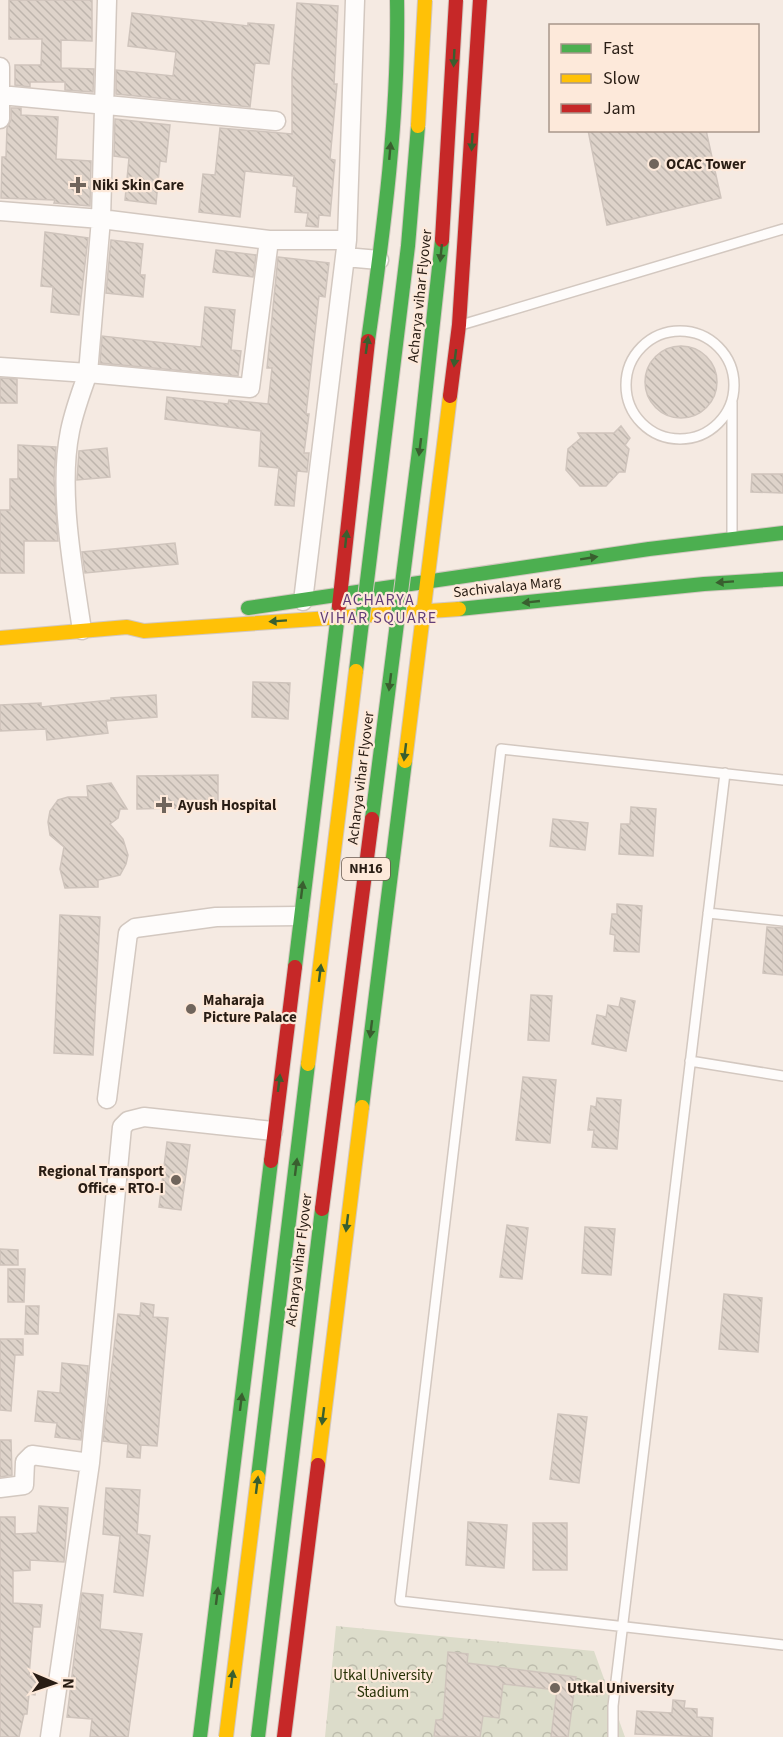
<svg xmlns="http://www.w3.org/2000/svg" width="783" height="1737" viewBox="0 0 783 1737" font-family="'Source Sans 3',sans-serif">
  <defs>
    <pattern id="park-crowns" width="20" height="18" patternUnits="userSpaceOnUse" patternTransform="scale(1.5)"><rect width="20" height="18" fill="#dcdcca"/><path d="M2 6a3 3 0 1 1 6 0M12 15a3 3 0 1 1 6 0" fill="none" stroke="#bdbcad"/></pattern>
    <pattern id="building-back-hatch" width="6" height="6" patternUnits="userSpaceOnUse" patternTransform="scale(1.5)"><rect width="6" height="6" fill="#ded3ca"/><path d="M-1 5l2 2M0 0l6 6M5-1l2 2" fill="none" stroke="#beb5ad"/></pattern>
  </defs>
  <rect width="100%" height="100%" fill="#f5eae2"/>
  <path fill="url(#park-crowns)" d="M336,1626l258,25 31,86h-300z"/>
  <path fill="url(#building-back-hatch)" stroke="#cfc4bc" stroke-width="1.5" d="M9,0h83v41l-31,-1v28l33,1 -1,23 -28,-2v-8h-35v5l-15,-2v-20h26l1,-26h-33z
    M297,3l41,3 -4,78h3l-7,75 5,1 -5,56 -11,-1 -1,12 -12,-1 2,-13 -13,-1 2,-25 -4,-1 1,-10 -49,-5 -5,46 -41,-5 4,-38 12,1 5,-47 72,6v-60z
    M132,13l116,13v-3l26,2 -5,39 -14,-1 -5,44 -134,-13v-24l57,6 3,-24 -48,-6z
    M11,108h10v7l37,2 -2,42 35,2 -1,45 -36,-3 1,-3 -54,-2 1,-41h4l1,-29 4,-8z
    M115,119l55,6 -4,37 -6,-1 -4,43 -31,-4 4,-42 -15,-2z
    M588,130h118l15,68 -114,27z
    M45,232l43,6 -9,77 -28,-3 2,-25 -12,-1z
    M111,240l32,4 -3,31h5l-2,22 -37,-4z
    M216,250l40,5 -3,22 -40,-5z
    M278,257l51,6 -4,34 -6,-1 -13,118h3l-5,39h5l-2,19 -10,-1 -3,35 -19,-1 4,-37 -20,-2 2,-35 -96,-12 2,-22 61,7 1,-4 39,4 4,-36h-5z
    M205,307l30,3 -4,40 10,1 -3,25 -138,-13 2,-27 99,11z
    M645 382a36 36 0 1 1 72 0a36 36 0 1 1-72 0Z
    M0,378l17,1v24h-17z
    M621,426l9,12 -5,7 4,4 -4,23h-6l-13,14h-26l-14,-16 2,-21 13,-11 -3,-5h36z
    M18,445l38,2 -2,32 4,62h-34v32h-24v-63h10v-31h8z
    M107,448l3,29 -33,3 2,-29z
    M752,474h31v19l-32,-1z
    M175,543l3,21 -93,9 -3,-21z
    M253,682l37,1 -2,36 -36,-2z
    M156,695l1,22 -51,4 2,12 -61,7 -1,-11 -46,2v-26l41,-2v4l70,-7v-2z
    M218,775v32l-81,2v-33z
    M111,783l16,26h-7l-2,9 -8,6 13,15 5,16 -2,9 -6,11 -22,5v7l-33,1 -5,-19 4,-22 -14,-12 -2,-13 2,-11 8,-11 10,-3h20l-1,-11z
    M631,807l25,2 -3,47 -34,-2 2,-30h9z
    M553,819l35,4 -3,27 -35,-4z
    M617,904l25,2 -3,46 -25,-1 1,-16 -5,-1 2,-20h5z
    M60,915l40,2 -7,138 -39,-2z
    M767,927l16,1v47l-20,-2z
    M531,995l21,1 -3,45 -21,-1z
    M621,998l14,3 -9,50 -34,-7 5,-29 9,2 2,-12 11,2z
    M523,1077l33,3 -6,63 -34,-3z
    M597,1098l24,2 -4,49 -25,-2 2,-17h-6l3,-24 5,1z
    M167,1142l23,3 -9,65 -22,-3z
    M507,1225l21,3 -6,51 -22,-2z
    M585,1227l30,2 -4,46 -29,-2z
    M0,1249l18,1v15h-18z
    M8,1269h17l-1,33h-16z
    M724,1294l38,4 -4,54 -39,-3z
    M141,1303l13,2 -1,12 15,1 -11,128 -16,-1 -1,13 -13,-1 1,-13 -25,-3 15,-127 22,2z
    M26,1306h13l-1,28h-13z
    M0,1339h23v16h-8l-4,56 -11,-1z
    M62,1363l26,3 -7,74 -26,-3 2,-14 -22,-2 3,-30 22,2z
    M558,1414l29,3 -8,66 -29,-4z
    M0,1440h11l1,35 -12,2z
    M106,1488l34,2 -3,44 13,2 -7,60 -29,-4 6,-56 -17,-2z
    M39,1506l29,2 -4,54 -34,-2v10l-17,1v32l29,2 -2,22h-7l-4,49 8,1 -2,18 -6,-1 -2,20h-3l-5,23h-19v-220h15v17l22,-1z
    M468,1522l39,3 -3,43 -38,-3z
    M533,1523h34v47h-34z
    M82,1593l21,2 -3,34 42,5 -14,103h-38l2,-18 -25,-2z
    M448,1652l20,2 -1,9 109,14 -8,60h-17l6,-47 -54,-6 -4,34 -16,-2 -3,21 -46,-1 2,-16h7z
    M673,1700l12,1 -1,7 13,1v8l16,1 -1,19 -77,-3 2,-23 35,2z"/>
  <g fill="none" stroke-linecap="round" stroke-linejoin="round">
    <g stroke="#d3c8c0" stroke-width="12">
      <path id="lane" d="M461,325l322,-96
        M626 385a54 54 0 1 1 108 0a54 54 0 1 1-108 0Z
        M732,538v-136
        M783,780l-282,-31 -101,852 383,44
        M708,913l75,8
        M690,1061l93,15
        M613,1737v-31l112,-933"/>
    </g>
    <g stroke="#d3c8c0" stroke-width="21">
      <path id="street" d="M107,0l-6,219 168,21h78
        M0,67v52
        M0,95l276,26
        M0,211l101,8 -13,154 162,15 19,-148
        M345,257l34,3
        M0,367l88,6c-7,19 -14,38 -18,58 -12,59 3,139 12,199
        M303,601l44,-361 8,-240
        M107,1099l21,-166 7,-5 81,-11 83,-1
        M0,1488l24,-3 1,-23 7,-7 58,8
        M50,1737l40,-274 32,-336 6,-6 16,-4 129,14"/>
    </g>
    <g stroke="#d3c8c0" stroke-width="16">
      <path id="fast" d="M368,341c16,-113 31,-227 29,-341
        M248,608l401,-59 134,-16
        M459,609l245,-25 79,-5
        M295,967l44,-361
        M362,1107l43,-346
        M200,1737l71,-576"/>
    </g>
    <g stroke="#d3c8c0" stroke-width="16">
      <path id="slow" d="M0,638l127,-11 17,4 315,-22
        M405,761l45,-365
        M318,1465l44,-358"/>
    </g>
    <g stroke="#d3c8c0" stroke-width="16">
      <path id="jam" d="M450,396l9,-71 21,-325
        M339,606l29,-265
        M271,1161l24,-194
        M284,1737l34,-272"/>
    </g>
    <use href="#lane" stroke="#fefcfb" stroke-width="9"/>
    <use href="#street" stroke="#fefcfb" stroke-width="18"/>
    <use href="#fast" stroke="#4caf50" stroke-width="14"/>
    <use href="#slow" stroke="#ffc107" stroke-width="14"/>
    <use href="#jam" stroke="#c62828" stroke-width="14"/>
    <g stroke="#d3c8c0" stroke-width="16" stroke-linecap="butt">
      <path id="fast-bridge" d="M356,671l52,-425 10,-120
        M372,819l47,-368 23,-211
        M258,1477l50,-413
        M258,1737l64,-528"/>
    </g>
    <g stroke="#d3c8c0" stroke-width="16" stroke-linecap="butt">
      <path id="slow-bridge" d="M418,126l7,-126
        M308,1064l48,-393
        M226,1737l32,-260"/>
    </g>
    <g stroke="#d3c8c0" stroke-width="16" stroke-linecap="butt">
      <path id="jam-bridge" d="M442,240l14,-240
        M322,1209l50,-390"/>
    </g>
    <use href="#fast-bridge" stroke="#4caf50" stroke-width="14"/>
    <use href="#slow-bridge" stroke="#ffc107" stroke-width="14"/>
    <use href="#jam-bridge" stroke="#c62828" stroke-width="14"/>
  </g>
  <defs><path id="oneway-solid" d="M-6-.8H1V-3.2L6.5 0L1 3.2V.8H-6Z" transform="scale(1.5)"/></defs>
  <g fill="#395f2f">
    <use href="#oneway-solid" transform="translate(454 58) rotate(93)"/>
    <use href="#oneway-solid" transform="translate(472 142) rotate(93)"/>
    <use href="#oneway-solid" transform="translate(390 151) rotate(-85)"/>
    <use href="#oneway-solid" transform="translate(441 253) rotate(96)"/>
    <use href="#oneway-solid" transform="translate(367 345) rotate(-82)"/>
    <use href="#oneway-solid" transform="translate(455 358) rotate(97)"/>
    <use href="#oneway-solid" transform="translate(420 447) rotate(97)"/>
    <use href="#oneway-solid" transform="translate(346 539) rotate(-84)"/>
    <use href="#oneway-solid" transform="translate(589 558) rotate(-9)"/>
    <use href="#oneway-solid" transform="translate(725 582) rotate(176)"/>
    <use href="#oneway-solid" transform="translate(531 602) rotate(174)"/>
    <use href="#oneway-solid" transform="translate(278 621) rotate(176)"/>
    <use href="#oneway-solid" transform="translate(390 682) rotate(97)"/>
    <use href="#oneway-solid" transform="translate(405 752) rotate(97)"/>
    <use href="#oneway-solid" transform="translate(302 890) rotate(-83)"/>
    <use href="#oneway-solid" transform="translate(320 973) rotate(-83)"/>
    <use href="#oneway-solid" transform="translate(371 1029) rotate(97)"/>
    <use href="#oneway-solid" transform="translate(279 1083) rotate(-83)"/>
    <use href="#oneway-solid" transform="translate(296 1167) rotate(-83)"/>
    <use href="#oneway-solid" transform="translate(347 1223) rotate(97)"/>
    <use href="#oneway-solid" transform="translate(241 1402) rotate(-83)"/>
    <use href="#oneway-solid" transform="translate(323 1416) rotate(97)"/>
    <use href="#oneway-solid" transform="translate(257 1485) rotate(-83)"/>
    <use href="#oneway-solid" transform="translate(217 1596) rotate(-83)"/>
    <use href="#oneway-solid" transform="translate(232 1679) rotate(-83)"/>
  </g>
  <g fill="#70655c" stroke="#fde9da" stroke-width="2">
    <circle cx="654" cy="164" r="6"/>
    <path d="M75 176h6v6h6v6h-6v6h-6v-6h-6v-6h6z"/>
    <path d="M161 796h6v6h6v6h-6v6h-6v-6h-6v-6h6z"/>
    <circle cx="191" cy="1009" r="6"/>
    <circle cx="176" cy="1180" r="6"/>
    <circle cx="555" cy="1688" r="6"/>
  </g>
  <g text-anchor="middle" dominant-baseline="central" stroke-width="4.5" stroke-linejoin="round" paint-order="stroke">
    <rect fill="#fde9da" stroke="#695a4f" stroke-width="1.5" x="342" y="858" width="48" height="22" rx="4.5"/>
    <g font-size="14" font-weight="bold" fill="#291d14">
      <text x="366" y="869">NH16</text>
    </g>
    <g font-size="15" font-weight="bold" fill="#291d14" stroke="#fde9da" text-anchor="start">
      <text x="666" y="164">OCAC Tower</text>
      <text x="92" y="185">Niki Skin Care</text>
      <text x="178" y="805">Ayush Hospital</text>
      <text x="203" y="1000">Maharaja<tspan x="203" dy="17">Picture Palace</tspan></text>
      <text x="164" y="1171" text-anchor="end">Regional Transport<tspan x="164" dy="17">Office - RTO-I</tspan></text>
      <text x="567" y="1688">Utkal University</text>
    </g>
    <g font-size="15" fill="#291d14" stroke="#fde9da">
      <text transform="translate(420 296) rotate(-84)">Acharya vihar Flyover</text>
      <text transform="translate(507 587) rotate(-6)">Sachivalaya Marg</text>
      <text transform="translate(361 778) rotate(-83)">Acharya vihar Flyover</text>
      <text transform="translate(299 1260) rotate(-83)">Acharya vihar Flyover</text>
    </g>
    <g font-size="15" fill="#263105" stroke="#fde9da">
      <text x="383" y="1675">Utkal University<tspan x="383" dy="17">Stadium</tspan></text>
    </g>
    <g font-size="16" letter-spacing="1.5" fill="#623e78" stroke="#fde9da">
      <text x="379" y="600">ACHARYA<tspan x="379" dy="18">VIHAR SQUARE</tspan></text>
    </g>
  </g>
  <rect x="549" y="24" width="210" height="108" fill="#fde9da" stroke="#a8978b" stroke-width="1.5"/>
  <rect x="561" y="44" width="30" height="9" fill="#4caf50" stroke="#a8978b" stroke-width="1.5"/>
  <text x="603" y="54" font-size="18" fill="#291d14">Fast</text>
  <rect x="561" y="74" width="30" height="9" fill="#ffc107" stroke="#a8978b" stroke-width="1.5"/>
  <text x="603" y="84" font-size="18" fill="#291d14">Slow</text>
  <rect x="561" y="104" width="30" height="9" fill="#c62828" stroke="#a8978b" stroke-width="1.5"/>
  <text x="603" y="114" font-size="18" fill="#291d14">Jam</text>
  <g transform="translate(54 1683) rotate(92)" stroke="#fde9da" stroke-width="4.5" paint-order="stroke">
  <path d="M0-4.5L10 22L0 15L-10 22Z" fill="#291d14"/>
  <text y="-9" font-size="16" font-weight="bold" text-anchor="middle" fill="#291d14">N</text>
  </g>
</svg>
